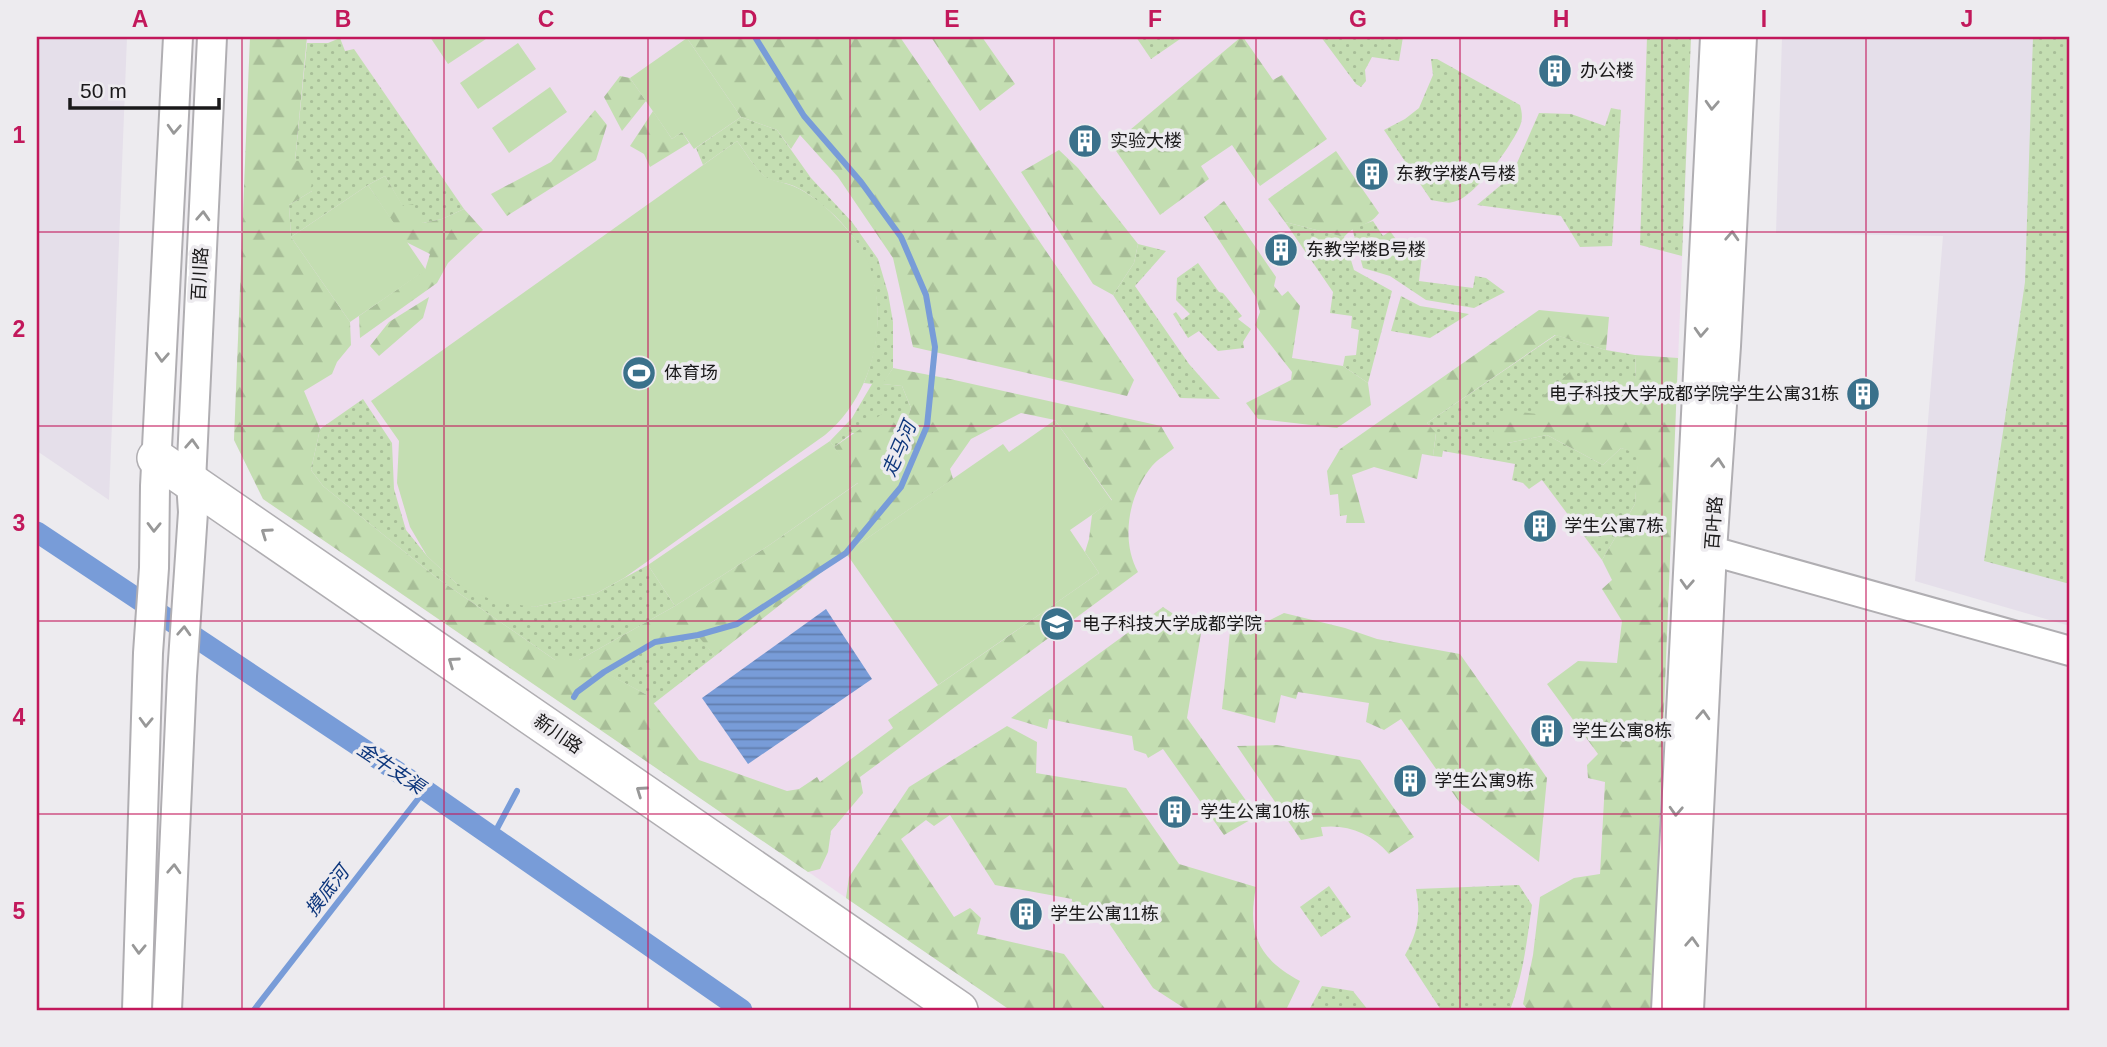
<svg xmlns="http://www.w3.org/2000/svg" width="2107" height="1047" viewBox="0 0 2107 1047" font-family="Arial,'Noto Sans SC',sans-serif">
  <defs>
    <pattern id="grass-dots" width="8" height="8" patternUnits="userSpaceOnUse" patternTransform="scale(1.75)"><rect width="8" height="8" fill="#c4deb2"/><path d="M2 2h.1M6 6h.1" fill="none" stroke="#a8be98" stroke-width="1.8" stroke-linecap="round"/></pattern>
    <pattern id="forest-firs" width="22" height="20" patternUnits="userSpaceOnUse" patternTransform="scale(1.75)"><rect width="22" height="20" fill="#c4deb2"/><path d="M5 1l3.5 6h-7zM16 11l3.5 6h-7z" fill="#a8be98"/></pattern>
    <pattern id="water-rules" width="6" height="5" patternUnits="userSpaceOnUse" patternTransform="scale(1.75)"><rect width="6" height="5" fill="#789cd8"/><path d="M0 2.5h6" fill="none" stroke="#627eae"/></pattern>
  </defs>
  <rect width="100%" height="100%" fill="#edebef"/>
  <path fill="#e5dfea" d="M37,37h90l-18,463 -72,-49z
    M1782,37h288v589l-155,-45 28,-345 -167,-3z"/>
  <path fill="#eedcee" d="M250,37h1441l-39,973h-642l-747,-511 -29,-59z"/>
  <path fill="url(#grass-dots)" d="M1136,37h47l-32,22z
    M1321,37h82l-4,24 -27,-4 -7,13 1,11 -5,6 -5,-3z
    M1647,37h44l-9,219 -42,-11z
    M2033,37h37v547l-86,-23 41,-279z
    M340,38l5,13 9,-2 110,160 -22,10 -19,4 -20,-16 -18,-31 -17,9 -77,52 -2,-32 23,-14 -17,-30 12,-118h21z
    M1431,59h6l83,46c2,7 3,14 0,21 -8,19 -46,73 -67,76 -6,2 -15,-1 -22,-2l-47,-70 21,-11 14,-11 14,-33z
    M1611,108l10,2 -9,136 -32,1 -19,-31 -84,-11 24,-20 16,-22 22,-50 32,1 34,12z
    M741,117l36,13 34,48 41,44 26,37 10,34 5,29v46l-10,16 19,2 9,22 -8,26 -51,-1 -18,14 -4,-6 22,-23 20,-34 -8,-1c26,-66 16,-134 -43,-179 -8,-7 -18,-14 -27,-18 -9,-4 -23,-4 -30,-10 -9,-7 -19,-25 -27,-35l-34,24 -7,-17z
    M1373,221l10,15 7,-5 16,22 16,2 -3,26 54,7 2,-12 11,2 19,14 -31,16 -48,-8 -36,-24 -27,-8 -11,-40z
    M1285,222l59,15 10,33 38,21 -24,92 -25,-17 2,-10 11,-1 3,-25 -8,-2 1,-12 -22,-3 3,-21z
    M1138,244l28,7 -31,35 54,78 31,35 -40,-1 -67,-103 21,-32z
    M1198,263l21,29 4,1 19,23 -4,3 13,10 -8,13 1,6 -26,3 -19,-20 -11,7 -15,-24 3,-2 6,8 8,-6 -14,-14 1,-22z
    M1401,296l19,10 49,8 -39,24 -39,-7z
    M1556,335l50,15 29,5 1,25 -21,20 -9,5 -8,-5 -60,14 -30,29 39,-8 56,30 18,-17 18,5 -4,51 -33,56 -60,-80 -13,9 -6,-6 -11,-3 3,-16 -72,-13 -1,6 -9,-1 3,-22 -9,-11z
    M363,399l29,44 2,46 12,41 21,26 29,27 78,24 61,-13 53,-29 27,41 -96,54h-24l-118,-82 -114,-92 -12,-16 9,-41z
    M698,635l17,21 -62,48 -6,-9 -43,-23 51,-30z
    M1519,885l13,20c-5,35 -9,72 -22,105h-69l-36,-55c13,-24 16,-39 11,-66z
    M1329,886l22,31 -30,20 -21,-30z
    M1322,986l31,5 15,19h-59z"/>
  <path fill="url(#forest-firs)" fill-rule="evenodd" d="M250,37h57l-12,124 15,-1 2,31 -23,14 2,32 59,85 1,23 -14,17 -5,12 -28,17 16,38 -9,41 12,16 114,92 118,82h24l96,-54 93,-60 90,-63 -24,-36 51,-35 18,21 8,-25 -9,-22 -20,-2 11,-16 57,11 211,47 13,22c-7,6 -16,11 -22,18 -23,28 -32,73 -14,106l-278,205 3,16 -32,38 -3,21 -8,17 -12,3 -545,-373 -29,-59zM1021,413l34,7 57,80 -20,15 -3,24 -4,13 14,21 -211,147 5,8 -73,54 -3,-5 -18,12 -12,2 -88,-31 -52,-65 -42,-23 50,-30 42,-7 18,21 131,-103 107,-74 -3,-10 21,-30z
    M689,37h211l234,343 -7,16 -214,-49 -20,-89 -55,-81 -38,-42 -9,14 -14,-19 -36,-13 -54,-79z
    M931,37h51l33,47 -35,27z
    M1241,37h2l30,43 9,-5 45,64 -67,47 -28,-41 -31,21 8,13 -49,36 -48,-70z
    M620,76l10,2 16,23 -24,30 -18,-34z
    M595,110l12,15 -11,35 -89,56 -16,-22 60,-32z
    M653,111l19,28 10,-7 7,11 -39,24 -6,-13 -14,-8z
    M1059,150l19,18 60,76 -4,19 -21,32 -20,-11 -72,-112z
    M1336,151l43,62c-11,15 -22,9 -35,24l-59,-15 -17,-23z
    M385,176l18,30 10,-2 10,19 19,-4 22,-10 19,21 -35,33 -11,20 -77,55 -1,-22 66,-46 5,-16 -24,-12 -38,-57z
    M1224,201l52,76 -2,9 8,10 6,-5 12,15 -8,52 51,8 25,17 3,22 -34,23 -79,-9 -12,-16 45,-23 1,-8 -37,-47 5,-13 -4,-15 -52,-80z
    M429,297l-6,21 -44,38 -9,-10 19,-24z
    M1539,310l70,7 -3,33 -51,-15 -128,88 9,10 -3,23 -11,-2 -5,25 -43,-12 -22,8 13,48h-19l1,-8 -7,1 -2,-22 -8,1 -3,-24 13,-22z
    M1635,355l43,3 -26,652h-124l-5,-6 10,-49 7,-58 34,-19 26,-4 5,-92 -17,-4 -1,-13 11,-11 -51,-70 31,-23 39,2 5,-42 -20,-32 10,-9 -10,-20 33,-56 3,-50 -17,-6 -18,17 -56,-30 -39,8 -13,-6 -3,-11 19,-15 26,3 2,-14 32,-29 24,20 3,9 8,5 9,-5 -3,-12 9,-12 15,3z
    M1163,607l18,12 21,8 -15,91 70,98 -33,19 -61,-86 -15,9 -2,-4 -12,-4 -2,-14 -83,-17 -2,10 -36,-11z
    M1284,613l61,15 32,11 83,15 87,124 -8,84 -79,-59 -59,-84 -17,11 -18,-8 3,-19 -71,-11 -2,7 -15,-4 -6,28 -53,-14 8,-78 28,-5z
    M1007,726l30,16 -1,31 90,15 53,76 77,23c-9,47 2,71 44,94l-14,29h-99l-34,-22 -53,-78 -12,10 -17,-9 1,-12 -77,-14 -45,-70 -16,11 -8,-6 -25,19 53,78 16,-9 11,10 -4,16 87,20 42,56h-96l-164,-112 3,-21 60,-90z
    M1277,745l83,15 54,77 -25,17c-18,-21 -41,-30 -68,-27l2,9 -22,4 -64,-94z"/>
  <path fill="#c4deb2" d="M430,37h59l-41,27z
    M687,38l54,79 -47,32 -12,-17 -10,7 -42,-61z
    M518,43l18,26 -58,40 -18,-26z
    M550,87l17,25 -58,41 -17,-25z
    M737,141c8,10 16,25 26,34 7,6 21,7 30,11 10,4 23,13 31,20 19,17 39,39 47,64 18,58 0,127 -46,165l-201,143 -29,16 -61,13 -38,-5 -40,-19 -29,-27 -17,-29 -13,-44 2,-42 -28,-40z
    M368,185l58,85 -76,52 -59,-85z
    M1055,420l57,81 -42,29 29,43 -161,112 -92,-132 157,-109 6,8z
    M830,441l29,41 -91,64 -93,60 -27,-41z"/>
  <path fill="url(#water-rules)" d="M826,609l46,70 -124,85 -46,-66z"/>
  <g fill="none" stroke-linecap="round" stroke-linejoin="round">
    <path stroke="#789cd8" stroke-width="6" d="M574,697l3,-5 27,-20 51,-30 43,-7 39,-11 109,-71 55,-66 26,-61 8,-79 -9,-52 -25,-58 -40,-55 -57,-66 -49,-79
      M492,838l25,-47
      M254,1010l171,-220"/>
    <path stroke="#789cd8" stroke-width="21" d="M37,532l388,258 317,220"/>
    <g stroke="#b0aeb2" stroke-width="32">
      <path id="minor" d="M1695,551h17l358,100
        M137,1010l11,-357 6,-85 1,-82 23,-449
        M167,1010l15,-334 11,-164 -2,-30 21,-445
        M1666,1010l49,-973
        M1689,1010l23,-459 14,-205 16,-309"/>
    </g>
    <g stroke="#b0aeb2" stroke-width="40">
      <path id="major" d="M156,458l803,552"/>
    </g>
    <use href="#minor" stroke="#fff" stroke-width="28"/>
    <use href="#major" stroke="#fff" stroke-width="37"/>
  </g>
  <defs><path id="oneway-chevron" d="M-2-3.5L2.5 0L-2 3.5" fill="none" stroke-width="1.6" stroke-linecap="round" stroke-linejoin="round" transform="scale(1.75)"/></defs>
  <g stroke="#989898">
    <use href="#oneway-chevron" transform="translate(1712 105) rotate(93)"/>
    <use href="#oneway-chevron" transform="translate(174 129) rotate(93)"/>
    <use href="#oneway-chevron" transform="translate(203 216) rotate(-87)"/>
    <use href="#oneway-chevron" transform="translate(1732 236) rotate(-87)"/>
    <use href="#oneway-chevron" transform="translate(1701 332) rotate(93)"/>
    <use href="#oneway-chevron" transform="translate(162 357) rotate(93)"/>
    <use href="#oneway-chevron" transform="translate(192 444) rotate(-87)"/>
    <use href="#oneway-chevron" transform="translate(1718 463) rotate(-86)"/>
    <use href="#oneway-chevron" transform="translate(154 527) rotate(91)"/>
    <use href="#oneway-chevron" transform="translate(266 533) rotate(-145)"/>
    <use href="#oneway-chevron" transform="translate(1687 584) rotate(93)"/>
    <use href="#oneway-chevron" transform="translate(184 631) rotate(-87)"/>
    <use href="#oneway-chevron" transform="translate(453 662) rotate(-145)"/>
    <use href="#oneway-chevron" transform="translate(1703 715) rotate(-87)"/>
    <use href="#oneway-chevron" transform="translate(146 722) rotate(92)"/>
    <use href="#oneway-chevron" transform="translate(641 791) rotate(-145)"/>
    <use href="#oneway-chevron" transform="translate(1676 811) rotate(93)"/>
    <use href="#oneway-chevron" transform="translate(174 869) rotate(-87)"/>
    <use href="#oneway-chevron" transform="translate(1692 942) rotate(-87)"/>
    <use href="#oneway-chevron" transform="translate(139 949) rotate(92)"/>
  </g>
  <path fill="none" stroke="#c2185b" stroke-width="2" stroke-opacity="0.55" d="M242,37v973M444,37v973M648,37v973M850,37v973M1054,37v973M1256,37v973M1460,37v973M1662,37v973M1866,37v973M37,232h2033M37,426h2033M37,621h2033M37,814h2033"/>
  <defs>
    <g id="building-disc" transform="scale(1.75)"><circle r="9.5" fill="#3a718b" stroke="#edebef"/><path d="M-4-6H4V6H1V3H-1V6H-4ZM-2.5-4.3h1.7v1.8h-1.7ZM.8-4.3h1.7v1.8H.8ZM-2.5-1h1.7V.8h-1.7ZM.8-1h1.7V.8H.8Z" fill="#fff"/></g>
    <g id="stadium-disc" transform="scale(1.75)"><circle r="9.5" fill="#3a718b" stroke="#edebef"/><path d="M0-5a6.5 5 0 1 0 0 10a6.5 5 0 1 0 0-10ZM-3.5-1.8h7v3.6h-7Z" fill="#fff"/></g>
    <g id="university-disc" transform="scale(1.75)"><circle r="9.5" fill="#3a718b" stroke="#edebef"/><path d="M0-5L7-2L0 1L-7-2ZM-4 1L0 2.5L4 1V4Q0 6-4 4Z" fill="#fff"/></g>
  </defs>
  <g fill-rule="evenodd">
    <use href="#building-disc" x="1555" y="71"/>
    <use href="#building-disc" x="1085" y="141"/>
    <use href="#building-disc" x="1372" y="174"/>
    <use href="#building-disc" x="1281" y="250"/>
    <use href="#stadium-disc" x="639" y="373"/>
    <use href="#building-disc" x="1863" y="394"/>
    <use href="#building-disc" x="1540" y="526"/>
    <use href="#university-disc" x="1057" y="624"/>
    <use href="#building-disc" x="1547" y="731"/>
    <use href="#building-disc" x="1410" y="781"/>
    <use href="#building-disc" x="1175" y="812"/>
    <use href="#building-disc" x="1026" y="914"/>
  </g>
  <g text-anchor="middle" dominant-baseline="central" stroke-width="7" stroke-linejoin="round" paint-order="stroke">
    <g font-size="18" fill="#1a191a" stroke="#edebef" text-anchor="start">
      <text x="1580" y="71">办公楼</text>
      <text x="1110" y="141">实验大楼</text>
      <text x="1396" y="174">东教学楼A号楼</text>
      <text x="1306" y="250">东教学楼B号楼</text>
      <text x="664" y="373">体育场</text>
      <text x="1839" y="394" text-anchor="end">电子科技大学成都学院学生公寓31栋</text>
      <text x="1564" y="526">学生公寓7栋</text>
      <text x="1082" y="624">电子科技大学成都学院</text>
      <text x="1572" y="731">学生公寓8栋</text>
      <text x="1434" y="781">学生公寓9栋</text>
      <text x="1200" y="812">学生公寓10栋</text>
      <text x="1050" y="914">学生公寓11栋</text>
    </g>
    <g font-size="18" fill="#1a191a" stroke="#edebef">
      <text transform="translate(200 274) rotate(-87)">百川路</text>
      <text transform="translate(1714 523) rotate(-86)">百叶路</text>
      <text transform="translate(558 734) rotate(35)">新川路</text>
    </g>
    <g font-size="19" font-style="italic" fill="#0d367c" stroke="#edebef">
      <text transform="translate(899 449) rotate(-67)">走马河</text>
      <text transform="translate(391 768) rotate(34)">金牛支渠</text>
      <text transform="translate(327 891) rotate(-52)">摸底河</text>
    </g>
  </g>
  <rect width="2107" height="1047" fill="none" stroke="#edebef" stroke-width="77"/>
  <path d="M70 98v10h149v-10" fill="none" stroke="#1a191a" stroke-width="3.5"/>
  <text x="80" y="98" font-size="21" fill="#1a191a" stroke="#edebef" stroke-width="5" paint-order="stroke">50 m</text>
  <rect x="38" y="38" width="2030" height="971" fill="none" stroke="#c2185b" stroke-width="2.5"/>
  <g font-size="23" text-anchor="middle" font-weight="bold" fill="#c2185b">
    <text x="140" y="27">A</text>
    <text x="343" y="27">B</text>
    <text x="546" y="27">C</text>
    <text x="749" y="27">D</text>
    <text x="952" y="27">E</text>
    <text x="1155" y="27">F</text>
    <text x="1358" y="27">G</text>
    <text x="1561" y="27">H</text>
    <text x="1764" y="27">I</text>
    <text x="1967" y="27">J</text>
    <text x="19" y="143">1</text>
    <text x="19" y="337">2</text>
    <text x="19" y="531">3</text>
    <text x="19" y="725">4</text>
    <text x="19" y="919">5</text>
  </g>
</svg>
